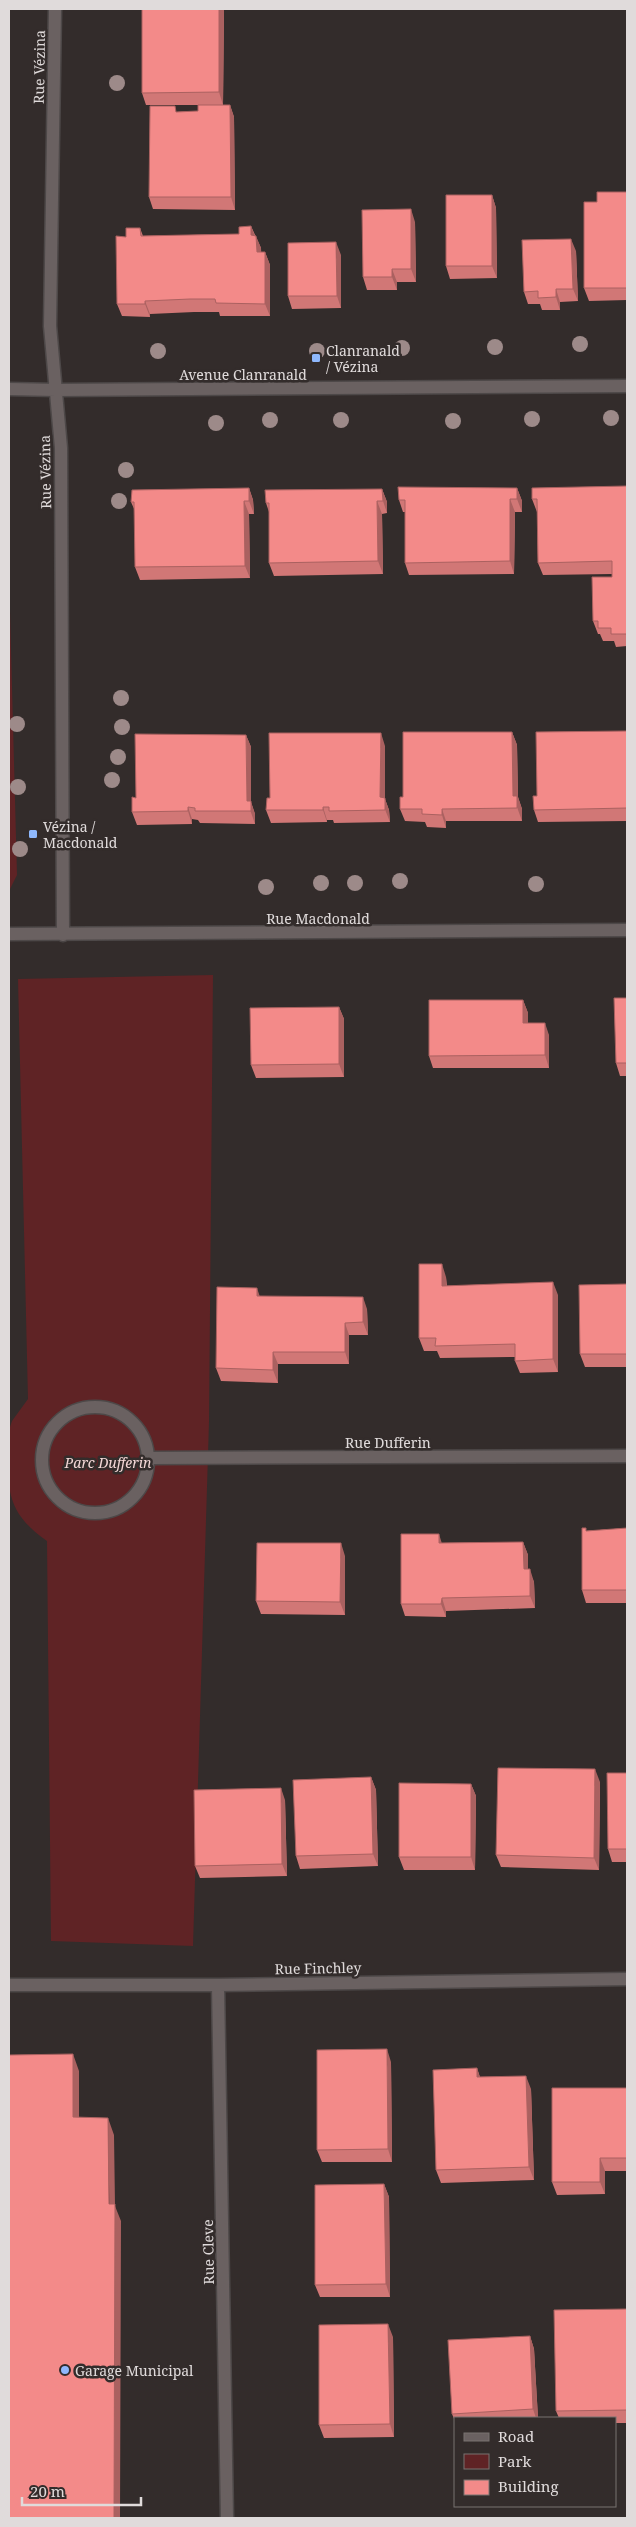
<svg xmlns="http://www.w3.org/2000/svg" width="636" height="2527" viewBox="0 0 636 2527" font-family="'Noto Serif',serif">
  <rect width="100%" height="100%" fill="#332c2b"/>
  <path fill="#5f2325" d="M9,574l8,301 -8,16z
    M213,975l-4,447 -16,524 -142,-5 -4,-400c-47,-33 -38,-59 -38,-111l3,-9 16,-22 -10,-420z"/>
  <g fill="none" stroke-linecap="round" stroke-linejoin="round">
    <g stroke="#4d4848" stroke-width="15">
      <path id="minor" d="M55,9l-5,317 11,122 2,487
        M9,389l47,1 571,-4
        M9,934l618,-4
        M42 1460a53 53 0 1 1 106 0a53 53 0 1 1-106 0Z
        M149,1458l478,-2
        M9,1985h209l409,-6
        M218,1985l9,533"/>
    </g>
    <use href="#minor" stroke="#6a6161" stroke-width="12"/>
  </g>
  <g fill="#9d8a89">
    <circle cx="117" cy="83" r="8"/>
    <circle cx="580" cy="344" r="8"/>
    <circle cx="495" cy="347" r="8"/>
    <circle cx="402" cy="348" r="8"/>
    <circle cx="158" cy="351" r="8"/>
    <circle cx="317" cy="351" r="8"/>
    <circle cx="611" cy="418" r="8"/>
    <circle cx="532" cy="419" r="8"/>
    <circle cx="270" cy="420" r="8"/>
    <circle cx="341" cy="420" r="8"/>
    <circle cx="453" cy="421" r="8"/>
    <circle cx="216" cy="423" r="8"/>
    <circle cx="126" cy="470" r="8"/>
    <circle cx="119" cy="501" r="8"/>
    <circle cx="121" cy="698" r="8"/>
    <circle cx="17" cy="724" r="8"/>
    <circle cx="122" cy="727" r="8"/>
    <circle cx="118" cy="757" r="8"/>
    <circle cx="112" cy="780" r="8"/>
    <circle cx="18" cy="787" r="8"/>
    <circle cx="20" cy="849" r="8"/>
    <circle cx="400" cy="881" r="8"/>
    <circle cx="321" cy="883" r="8"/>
    <circle cx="355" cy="883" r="8"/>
    <circle cx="536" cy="884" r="8"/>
    <circle cx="266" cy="887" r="8"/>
  </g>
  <path fill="#d17776" d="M142,9h82l-1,96h7l4,12 1,93 -82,-1 -4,-12 28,-85 21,-1v-6h-52l-4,-12z
    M627,192v108l-38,1 -5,-13 13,-86z
    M492,195l4,13 1,70 -47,1 -4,-13z
    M415,222l1,60h-19v8h-30l-4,-13z
    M251,226l10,22v4h4l5,13v51h-50l-1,-4h-25l-44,2v3l-28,-1 -5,-12 9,-67 14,-9 3,8 96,-2z
    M576,251l2,50 -18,1v8h-18l-2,-6h-12l-4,-12z
    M341,255v53l-49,1 -4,-13z
    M627,486v160l-11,1 -2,-6h-11l-3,-7h-2l-5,-13 19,-44v-3l-69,1 -5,-12 -1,-51 -5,-13z
    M249,488l4,12 1,14h-5l1,64 -110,2 -5,-13v-56l-4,-9z
    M517,488l5,13v11h-7l-1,62 -105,1 -4,-12v-51h-2l-4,-12z
    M382,489l5,13v11l-5,1 1,60 -109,2 -5,-13v-51l-3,-9z
    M627,731v90l-89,1 -4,-12z
    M512,732l5,13 1,52 4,12v12h-76v7l-19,-1 -2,-5 -20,-1 -5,-12 3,-12z
    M246,735l5,12v55l4,12v10l-55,-1 -2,-3 -6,-1v5l-55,1 -5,-13 4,-14z
    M385,746v53l4,11 1,12 -56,1 -1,-3h-6v2l-56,1 -5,-13 4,-12z
    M627,998v78h-7l-4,-13z
    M523,1000l5,13v10l21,12v33h-116l-4,-12z
    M339,1007l5,12v58l-88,1 -5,-13z
    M446,1277l1,9 111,9v77l-38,1 -5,-12v-4l-75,1 -3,-7h-13l-5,-13z
    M627,1284v83h-42l-5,-13z
    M367,1309l1,26h-19v29h-71v19l-57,-2 -5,-13z
    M586,1528v3l41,-3v75h-41l-4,-13z
    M523,1542l5,13v14l6,13 1,26 -89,3v6l-41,-1 -4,-12 41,-61z
    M345,1556v59l-84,-1 -5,-13z
    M627,1773v89h-15l-4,-13z
    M371,1777l5,13 2,76 -78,3 -4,-13z
    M600,1782l-1,88 -98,-3 -5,-12z
    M471,1784l5,12 -1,74h-71l-5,-13z
    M285,1800l2,76 -87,2 -5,-12z
    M391,2062l1,100h-70l-5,-12z
    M477,2068l3,9 51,12 3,91 -93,3 -5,-13z
    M627,2088v83h-22v23l-48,1 -5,-13z
    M384,2184l5,13 1,100h-70l-5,-12z
    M627,2309v114h-12v-5h-56l-3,-7z
    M530,2336l4,13 4,69h-83v3l-3,-7z
    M393,2337l1,100 -70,1 -5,-13z"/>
  <path fill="#aa6160" d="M219,9h5l-1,96 -4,-13z
    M230,105l4,12 1,93 -4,-13z
    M492,195l4,13 1,70 -5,-12z
    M411,209l4,13 1,60 -5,-13z
    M251,226l5,13 -5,-4z
    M256,236l5,12 1,17 -5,-13z
    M571,239l5,12 2,50 -5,-12z
    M336,242l5,13v53l-4,-12z
    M265,252l5,13v51l-5,-12z
    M392,269l5,13v8l-5,-13z
    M556,289l4,13v8l-4,-13z
    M145,301l5,13v3l-5,-13z
    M249,488l4,12 1,14 -5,-13z
    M517,488l5,13v11l-5,-13z
    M382,489l5,13v11l-4,-12z
    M510,499l5,13 -1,62 -4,-13z
    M244,501l5,13 1,64 -5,-12z
    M377,501l5,13 1,60 -5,-13z
    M512,732l5,13 1,52 4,12v12l-9,-25z
    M381,733l4,13v53l4,11 1,12 -10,-25z
    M246,735l5,12v55l4,12v10l-8,-23z
    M188,807l4,12v5l-4,-13z
    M323,807l4,13v2l-4,-12z
    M442,809l4,12v7l-4,-13z
    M523,1000l5,13v23l-5,-13z
    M339,1007l5,12v58l-5,-13z
    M545,1023l4,12v33l-4,-13z
    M442,1264l4,13 1,22 -5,-13z
    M553,1282l5,13v77l-5,-13z
    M257,1288l4,12 -4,-4z
    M363,1297l4,12 1,26 -5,-13z
    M345,1323l4,12v29l-4,-12z
    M273,1352l5,12v19l-5,-13z
    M439,1534l4,13 -4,-4z
    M523,1542l5,13v27l-4,-13z
    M341,1543l4,13v59l-5,-13z
    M530,1569l4,13 1,26 -5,-12z
    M442,1598l4,13v6l-5,-13z
    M595,1769l5,13 -1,88 -5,-12z
    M371,1777l5,13 2,76 -5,-12z
    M471,1784l5,12 -1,74 -4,-13z
    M281,1788l4,12 2,76 -5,-12z
    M387,2049l4,13 1,100 -4,-13z
    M73,2054l6,17v63l-6,-17z
    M477,2068l4,13 -4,-4z
    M526,2076l5,13 3,91 -5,-13z
    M108,2118l6,17 1,71 6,15 -1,297h-6z
    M600,2158l5,13v23l-5,-12z
    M384,2184l5,13 1,100 -4,-13z
    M388,2324l5,13 1,100 -4,-13z
    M530,2336l4,13 4,69h-2l-3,-9z"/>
  <path fill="#f38a89" stroke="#aa6160" d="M142,9h77v83l-77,1z
    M198,105h32l1,92h-82l1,-91h25l1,6 22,-1z
    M597,192h30v96h-43v-86h13z
    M446,195h46v71h-46z
    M411,209v60h-19v8h-29l-1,-67z
    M251,226v9l5,1 1,16h8v52l-49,-1 -1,-4h-25l-45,2v3h-28l-1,-68 10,1v-9h14l1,8 47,-1 51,-1v-7z
    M571,239l2,50h-17v8l-18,1v-7l-14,1 -2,-52z
    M336,242l1,54h-49v-53z
    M627,486v148h-16v-6h-13v-7h-5l-1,-44h20v-16l-74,2 -1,-64h-5v-11z
    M398,487l119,1v11h-7v62l-105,2v-63h-6z
    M249,488v13h-5l1,65 -110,1 -1,-65h-3l1,-12z
    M382,489l1,12h-6l1,60 -109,2v-60h-3l-1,-13z
    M627,731v77l-93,2 -1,-14h4l-1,-64z
    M403,732h109l1,64h4v12l-75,1v6l-20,-1v-5h-22v-12h3z
    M269,733h112l-1,64 5,1v12l-56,1v-4h-6v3h-57l1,-12h3z
    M135,734l111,1 1,66h4v10h-56v-3l-7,-1v4l-56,1v-15l4,1z
    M614,998h13v65h-11z
    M429,1000h94v23h22v32l-116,1z
    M339,1007v57l-88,1 -1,-57z
    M419,1264h23v22l111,-4v77l-38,2v-17l-80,2 1,-8h-17z
    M627,1284v70h-47l-1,-69z
    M217,1287l40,1v8l106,1v25l-18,1v29h-72v18l-57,-2z
    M582,1528h4v3l41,-3v62h-45z
    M401,1534h38v9l84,-1 1,27h6v27l-88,2 -1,6h-40z
    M257,1543h84l-1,59 -84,-1z
    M498,1768l97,1 -1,89 -98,-3z
    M607,1773h20v76h-19z
    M371,1777l2,77 -77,2 -3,-76z
    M399,1783l72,1v73h-72z
    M281,1788l1,76 -87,2 -1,-76z
    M387,2049l1,100 -71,1v-100z
    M73,2054v63l35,1 1,86h6l-1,314h-105v-463z
    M477,2068v9l49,-1 3,91 -93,3 -3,-100z
    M552,2088h75v70h-27v24h-48z
    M384,2184l2,100 -71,1v-100z
    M627,2309v101l-71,1 -2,-101z
    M388,2324l2,100 -71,1v-100z
    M530,2336l3,73 -81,5 -4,-74z"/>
  <g fill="#8fb8fd" stroke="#332c2b" stroke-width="2">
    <rect x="311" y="353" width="10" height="10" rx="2.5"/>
    <rect x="28" y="829" width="10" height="10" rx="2.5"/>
    <circle cx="65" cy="2370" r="5"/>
  </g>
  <g text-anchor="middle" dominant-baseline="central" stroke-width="5" stroke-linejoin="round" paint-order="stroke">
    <g font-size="14" fill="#e0dbdb" stroke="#332c2b">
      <text transform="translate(39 67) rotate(-89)">Rue Vézina</text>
      <text x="243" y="374">Avenue Clanranald</text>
      <text transform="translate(45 472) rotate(-91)">Rue Vézina</text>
      <text x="318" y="918">Rue Macdonald</text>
      <text x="388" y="1442">Rue Dufferin</text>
      <text transform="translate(318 1968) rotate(-1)">Rue Finchley</text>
      <text transform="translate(208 2252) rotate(-91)">Rue Cleve</text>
    </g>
    <g font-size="14" fill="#e0dbdb" stroke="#332c2b" text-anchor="start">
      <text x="326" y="350">Clanranald<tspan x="326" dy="16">/ Vézina</tspan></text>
      <text x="43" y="826">Vézina /<tspan x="43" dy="16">Macdonald</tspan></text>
      <text x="75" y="2370">Garage Municipal</text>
    </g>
    <g font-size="14" font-style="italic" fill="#f3d7d6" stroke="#332c2b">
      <text x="108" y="1462">Parc Dufferin</text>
    </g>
  </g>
  <rect width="636" height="2527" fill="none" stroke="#e0dbdb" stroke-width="20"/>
  <rect x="454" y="2417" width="162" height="90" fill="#332c2b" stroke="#787271"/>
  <rect x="464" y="2433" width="25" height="8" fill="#6a6161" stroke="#787271"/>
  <text x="498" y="2442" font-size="15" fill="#e0dbdb">Road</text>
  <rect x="464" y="2454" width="25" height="15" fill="#5f2325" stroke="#787271"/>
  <text x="498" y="2467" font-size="15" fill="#e0dbdb">Park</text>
  <rect x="464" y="2480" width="25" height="15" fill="#f38a89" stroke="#787271"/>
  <text x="498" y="2492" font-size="15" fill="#e0dbdb">Building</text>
  <path d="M22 2497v8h119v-8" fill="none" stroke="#e0dbdb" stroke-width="2.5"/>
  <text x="30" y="2497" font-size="15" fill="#e0dbdb" stroke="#332c2b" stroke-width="4" paint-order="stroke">20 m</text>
</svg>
